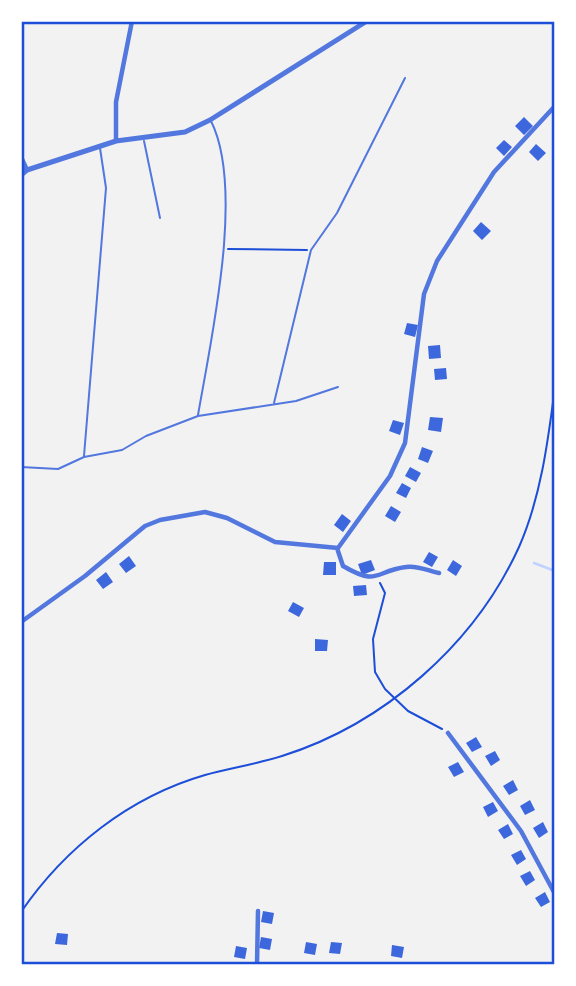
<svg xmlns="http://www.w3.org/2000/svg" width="576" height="986" viewBox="0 0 576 986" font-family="Montserrat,sans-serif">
  <rect width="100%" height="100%" fill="#f2f2f2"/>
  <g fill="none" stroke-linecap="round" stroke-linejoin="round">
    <path stroke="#bfd3fe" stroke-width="2.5" d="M534,563l21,8"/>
  </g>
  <path fill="#3d67dc" d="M524,117l9,9 -9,9 -9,-9z
    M504,140l8,7 -8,9 -8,-8z
    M536,144l10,9 -8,8 -9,-9z
    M481,222l10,9 -9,9 -9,-9z
    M407,323l11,2 -3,12 -11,-3z
    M440,345l1,13 -12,1 -1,-13z
    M446,368l1,11 -12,1 -1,-11z
    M430,417l13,1 -2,14 -13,-2z
    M393,420l11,3 -4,12 -11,-4z
    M422,447l11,4 -5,12 -10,-4z
    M410,467l11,6 -5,9 -11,-6z
    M402,483l9,5 -5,10 -10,-5z
    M391,506l10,6 -6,10 -10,-6z
    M342,514l9,7 -8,11 -9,-7z
    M429,552l9,5 -6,10 -9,-5z
    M129,556l7,10 -10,7 -7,-9z
    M371,560l4,10 -13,5 -4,-11z
    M453,560l9,6 -6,10 -9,-6z
    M324,562h12v13h-13z
    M106,572l7,10 -10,7 -7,-9z
    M366,585l1,10 -13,1 -1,-10z
    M293,602l11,6 -5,9 -11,-6z
    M315,639l13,1 -1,11h-12z
    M476,737l6,10 -10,5 -6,-9z
    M495,751l5,9 -9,6 -6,-10z
    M458,762l6,10 -10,5 -6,-10z
    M513,780l5,10 -9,5 -6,-9z
    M530,800l5,10 -10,5 -5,-9z
    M493,802l5,9 -10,6 -5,-10z
    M543,822l5,10 -9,6 -6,-10z
    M508,824l5,10 -9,5 -6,-9z
    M521,850l5,9 -9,6 -6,-10z
    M530,871l5,9 -9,6 -6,-10z
    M545,892l5,10 -9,5 -6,-9z
    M263,911l11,2 -2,11 -11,-2z
    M57,933l11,1 -1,11 -12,-1z
    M261,937l11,2 -2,11 -11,-2z
    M306,942l11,2 -2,11 -11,-2z
    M331,942l11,1 -2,11 -11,-1z
    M392,945l12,2 -2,11 -11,-2z
    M236,946l11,2 -2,11 -11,-2z"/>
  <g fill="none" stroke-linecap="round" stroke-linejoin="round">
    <path stroke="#1d4ed8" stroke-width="2" d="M228,249l79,1
      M380,583l5,10 -12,46 2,33 10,17 23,22 34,18
      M21,912c44,-64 108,-115 184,-137 25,-7 52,-11 77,-19 102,-32 193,-112 237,-209 22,-50 29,-106 36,-160"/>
    <path stroke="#5277de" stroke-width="2" d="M144,141l16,77
      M274,403l37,-153 26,-37 68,-135
      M198,415c13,-76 47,-226 13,-294
      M84,456l22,-268 -6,-40
      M21,467l37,2 26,-12 38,-7 24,-14 52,-20 98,-15 42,-14"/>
    <path stroke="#5277de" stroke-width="4.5" d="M116,141v-39l16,-81
      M21,157l6,13
      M337,548l6,18c36,21 31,5 63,1 11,-2 23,4 33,6
      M21,622l64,-46 60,-50 15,-6 45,-8 22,6 48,24 63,6 52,-72 15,-33 19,-149 13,-33 57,-89 61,-66
      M448,733l73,98 34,63
      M257,965l1,-54"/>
    <path stroke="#5277de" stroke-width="5" d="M21,175l6,-5 89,-29 69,-9 25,-12 157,-99"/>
  </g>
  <rect width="576" height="986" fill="none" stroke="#ffffff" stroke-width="46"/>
  <rect x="23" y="23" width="530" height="940" fill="none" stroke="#1d4ed8" stroke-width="2.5"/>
</svg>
